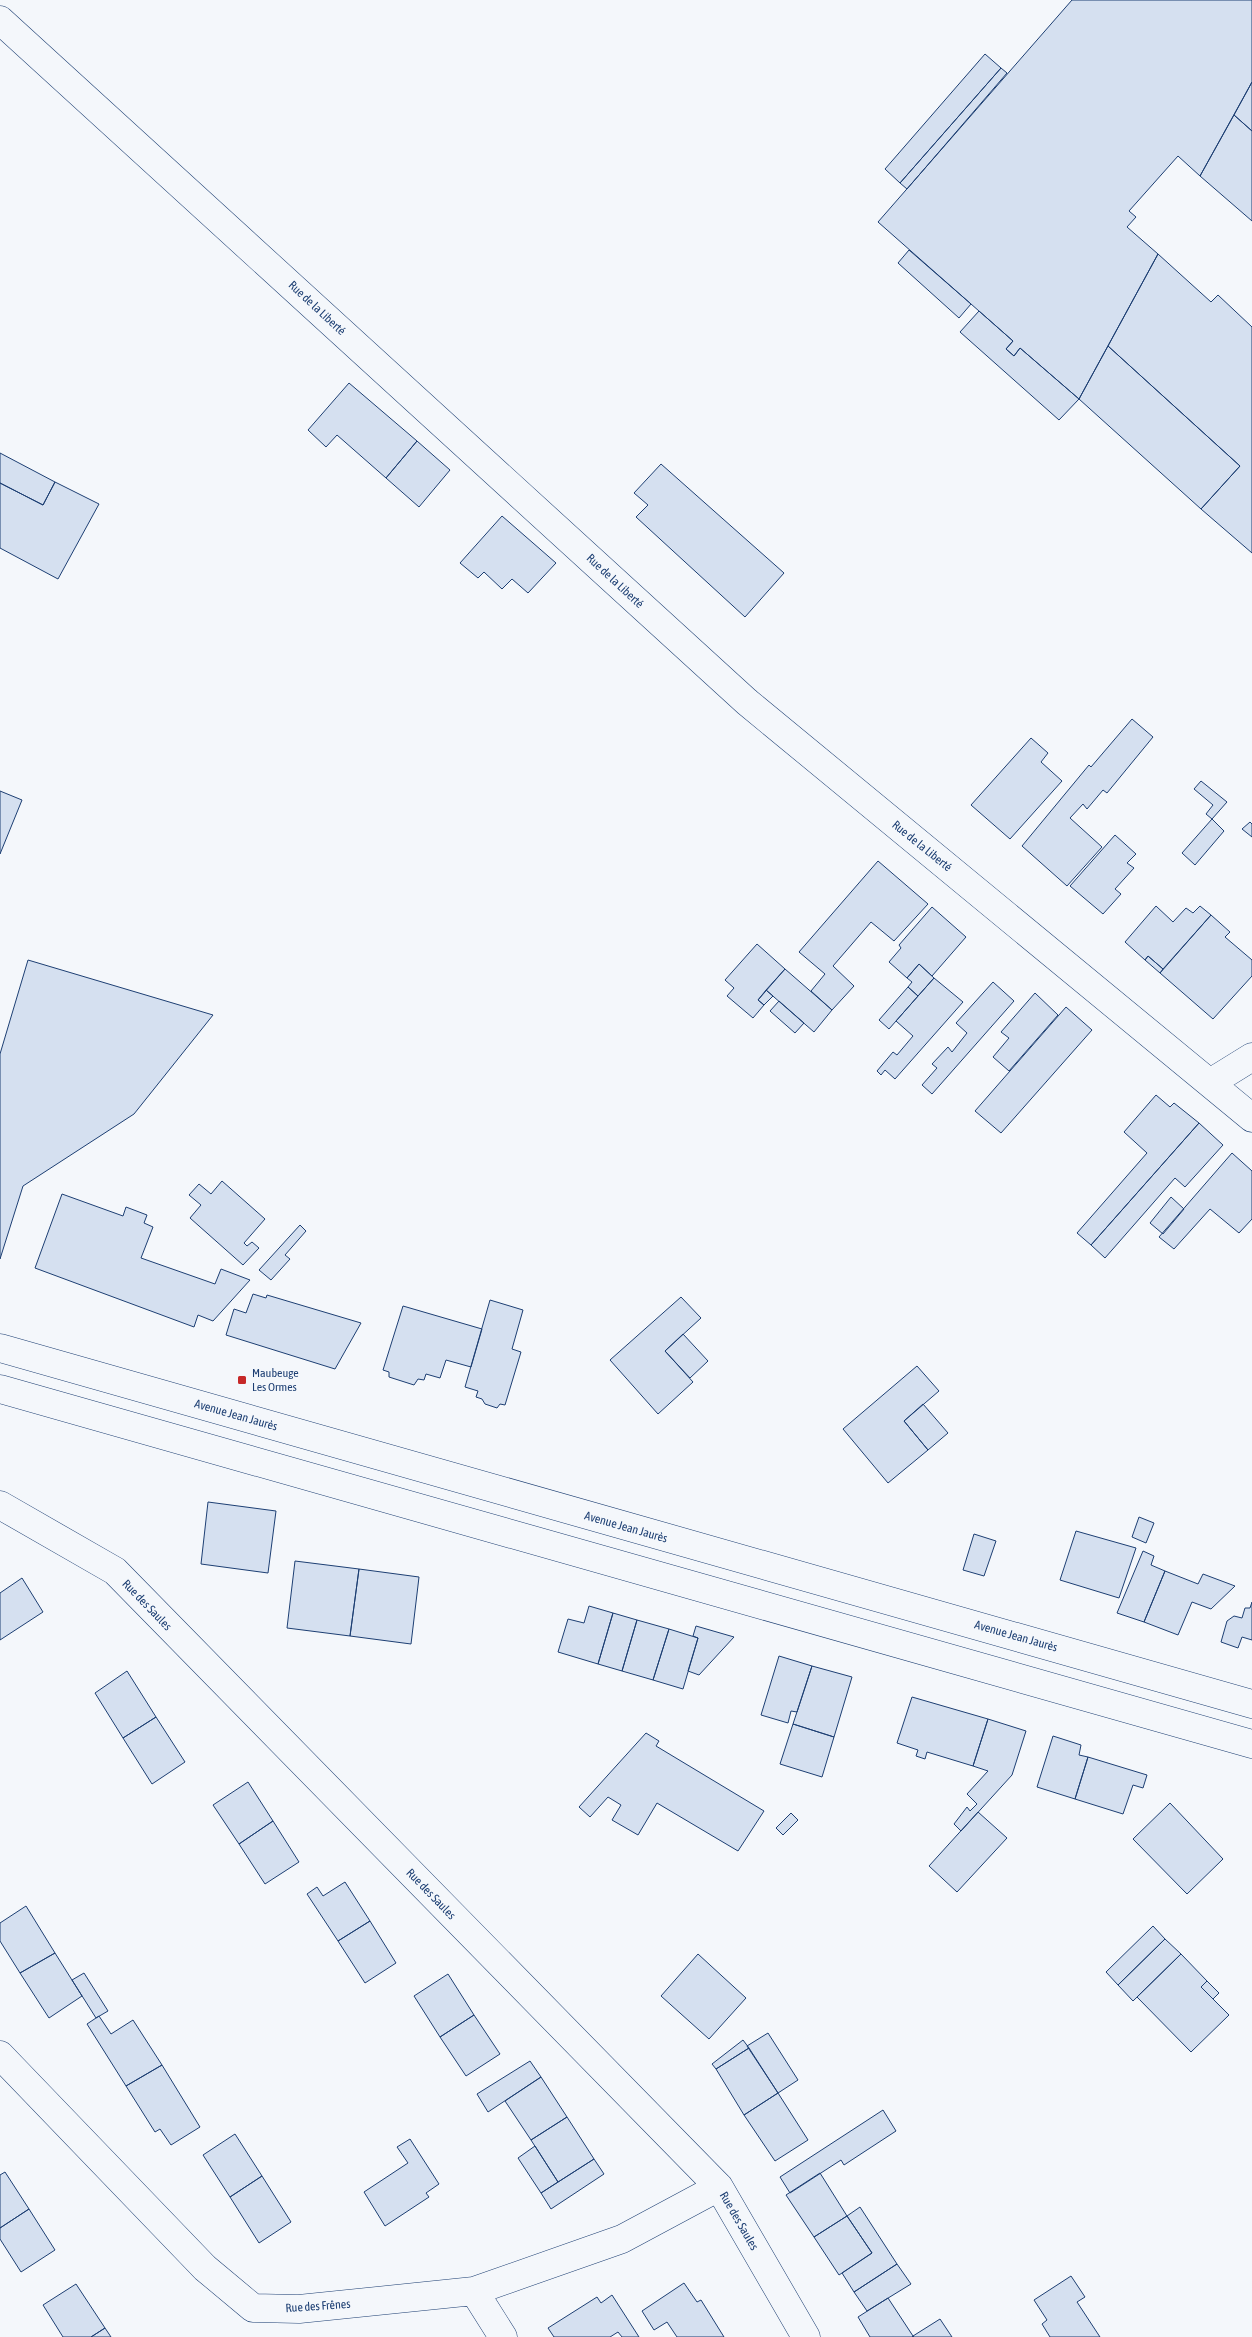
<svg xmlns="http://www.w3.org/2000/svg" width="1252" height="2337" viewBox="0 0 1252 2337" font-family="'Asap Condensed',sans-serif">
  <rect width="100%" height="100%" fill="#f4f7fb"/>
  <path fill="#d5e0f0" stroke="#1d3f73" d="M1072,0h180v82l-52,94 -22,-20 -49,55 7,6 -9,10 31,27 -79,145 -59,-51 -6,8 -8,-7 7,-8 -135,-119z
    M985,54l16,14 -101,115 -15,-14z
    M1001,68l6,5 -100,116 -7,-6z
    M1252,82v49l-18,-16z
    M1234,115l18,16v90l-52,-45z
    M909,250l62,54 -12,14 -61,-55z
    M1158,254l53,48 7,-7 34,32v226l-51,-44 39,-43 -132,-120z
    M979,311l34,30 -7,8 8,7 6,-8 59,51 -20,21 -99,-88z
    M1108,346l132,120 -39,43 -122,-110z
    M349,383l68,58 -31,37 -49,-43 -11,12 -18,-17z
    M417,441l33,29 -31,37 -33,-29z
    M0,453l55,29 -12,23 -43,-22z
    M661,464l123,109 -39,44 -109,-100 12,-12 -14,-12z
    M55,482l44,22 -41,75 -58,-31v-65l43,22z
    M502,516l54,47 -28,30 -16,-14 -10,10 -18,-17 -6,6 -18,-15z
    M1132,719l21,18 -46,56 -4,-3 -16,19 -4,-5 -13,14 32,29 -35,39 -45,-40 67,-81 2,2z
    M1031,738l17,15 -7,9 21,19 -52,58 -39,-34z
    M1201,781l26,21 -15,17 -6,-5 7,-9 -19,-16z
    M0,791l22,9 -22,54z
    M1212,819l12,12 -29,34 -13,-12z
    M1250,822l2,2v13l-10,-8z
    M1115,835l21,19 -9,9 7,5 -19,21 6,5 -18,20 -33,-28z
    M878,861l50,43 -34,37 -23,-19 -38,44 21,20 -22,24 -21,-19 14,-17 -26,-22z
    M1156,906l17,16 13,-14 7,5 7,-7 11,9 -48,54 -15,-13 -3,4 -20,-18z
    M932,907l34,30 -34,39 -13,-12 -12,14 -18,-16 12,-14 -2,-3z
    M1211,915l19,17 -5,5 27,23v16l-39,43 -53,-46z
    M757,944l28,25 -27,31 6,5 -11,13 -26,-22 7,-8 -9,-8z
    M1148,956l15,13 -3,4 -15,-13z
    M28,960l185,55 -79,99 -111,72 -23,73v-205z
    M919,964l15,14 -16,18 -10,-9 4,-5 -5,-4z
    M785,969l47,41 -18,22 -48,-42z
    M934,978l29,24 -68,77 -10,-9 -4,5 -4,-4 16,-19 4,3 16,-19 -17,-15z
    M993,982l21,19 -82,93 -10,-9 15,-17 -5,-4 16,-17 4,5 15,-19 -11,-10z
    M908,987l10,9 -29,33 -10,-9z
    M766,990l7,6 -9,9 -6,-5z
    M1035,993l23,22 -49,56 -16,-14 16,-19 -8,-6z
    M779,1001l25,22 -9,10 -25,-22z
    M1066,1007l26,23 -91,103 -26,-22z
    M1156,1095l14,12 4,-4 25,20 -108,122 -14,-12 70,-80 -23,-21z
    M1199,1123l24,22 -38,42 -10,-9 -70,80 -14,-13z
    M1232,1153l20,18v48l-13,14 -29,-24 -36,40 -15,-12z
    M222,1181l43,38 -21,24 3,3 5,-4 7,6 -16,17 -53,-47 11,-13 -12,-10 10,-11 12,10z
    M62,1194l61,22 3,-9 21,8 -3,8 9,4 -12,31 74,26 6,-15 29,11 -37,41 -15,-6 -4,12 -159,-59z
    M1171,1197l13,12 -21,25 -13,-11z
    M300,1225l6,6 -21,24 5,4 -19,21 -12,-10z
    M253,1294l13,4 1,-3 94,28 -26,46 -109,-34 8,-26 12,4z
    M681,1297l20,21 -36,33 28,31 -35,32 -48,-54z
    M490,1300l33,10 -11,39 9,3 -16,53 -5,-1 -3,4 -12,-4 -3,-5 -6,-2 2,-6 -13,-4z
    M403,1306l79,23 -11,38 -25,-7 -6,18 -14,-4 -2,6 -6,-1 -4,6 -25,-8v-5l-6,-2z
    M683,1334l25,27 -18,17 -25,-27z
    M917,1366l22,25 -35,30 24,29 -40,33 -45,-54z
    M923,1404l25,29 -20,17 -24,-29z
    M208,1502l68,9 -8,62 -67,-9z
    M1139,1517l15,6 -8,20 -14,-6z
    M1076,1531l60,17 -17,50 -59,-18z
    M974,1534l22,7 -12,35 -21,-6z
    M1143,1551l11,5 -3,9 14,6 -21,51 -27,-9z
    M295,1561l64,8 -9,67 -63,-8z
    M359,1569l60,8 -8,67 -61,-8z
    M1165,1571l33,13 5,-10 32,12 -24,23 -19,-7 -14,33 -34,-13z
    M22,1578l21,34 -43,28v-47z
    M1252,1602v38l-10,-3 -4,11 -17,-6 6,-21 7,-5 8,2 3,-10h5z
    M589,1606l24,7 -15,51 -40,-12 10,-33 16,4z
    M613,1613l24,7 -15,51 -24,-7z
    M637,1620l32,9 -16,51 -31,-9z
    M696,1626l38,11 -35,38 -11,-4 10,-33 -5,-2z
    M669,1629l29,9 -15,51 -30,-9z
    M779,1656l33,10 -15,46 -6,-1 -3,12 -27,-8z
    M812,1666l40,11 -18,60 -41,-13z
    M127,1671l29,46 -33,21 -28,-45z
    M912,1697l76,22 -15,47 -46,-14 -2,7 -9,-3 2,-6 -21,-7z
    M156,1717l29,45 -33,22 -29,-46z
    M988,1719l38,12 -14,44 -51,56 -7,-7 13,-17 3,4 7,-7 -10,-10 21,-23 -15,-5z
    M793,1724l41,13 -12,40 -42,-13z
    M646,1733l13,8 -3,5 108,65 -26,40 -81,-48 -19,32 -26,-15 9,-15 -13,-8 -18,20 -11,-10z
    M1053,1736l28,9 -2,10 9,2 -13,42 -38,-12z
    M1088,1757l59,18 -4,13 -10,-3 -10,29 -48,-15z
    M248,1782l25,39 -34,23 -26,-39z
    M1170,1803l53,56 -36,35 -54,-55z
    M978,1812l29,26 -50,54 -28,-26z
    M791,1813l7,7 -15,15 -7,-7z
    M273,1821l26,41 -34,22 -26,-40z
    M345,1882l25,39 -32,20 -31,-47 10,-7 6,9z
    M26,1906l29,47 -35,20 -20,-32v-18z
    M370,1921l26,42 -31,20 -27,-42z
    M1153,1926l12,13 -47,46 -12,-13z
    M1165,1939l16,15 -48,47 -15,-16z
    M55,1953l27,43 -33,22 -29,-45z
    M698,1954l48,44 -37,41 -48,-43z
    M1181,1954l26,27 -6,6 28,28 -38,37 -54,-55z
    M84,1973l24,38 -12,7 -24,-38z
    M448,1974l26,41 -34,22 -26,-41z
    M1207,1981l12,12 -6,6 -12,-12z
    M474,2015l26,39 -34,22 -26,-39z
    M99,2016l12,18 22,-14 29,45 -36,21 -39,-62z
    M768,2033l30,47 -20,13 -31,-47z
    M743,2040l6,8 -33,21 -4,-5z
    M749,2048l29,45 -34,22 -28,-46z
    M530,2061l11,16 -53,35 -11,-18z
    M162,2065l38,62 -29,18 -11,-16 -5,3 -29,-46z
    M541,2077l26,40 -36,23 -26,-39z
    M778,2093l30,47 -33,21 -31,-46z
    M883,2110l13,21 -52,34 -3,-5 -51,33 -10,-16z
    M567,2117l27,42 -36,23 -27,-42z
    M235,2134l27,42 -32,21 -27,-42z
    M410,2139l29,45 -13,9 3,4 -44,29 -21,-34 44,-29 -11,-16z
    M535,2146l23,36 -17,11 -23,-35z
    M594,2159l10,15 -53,35 -10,-16z
    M5,2172l24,37 -29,19v-53z
    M820,2173l27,43 -33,21 -28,-42z
    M262,2176l29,46 -32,21 -29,-46z
    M860,2207l37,57 -43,28 -12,-19 30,-20 -25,-37z
    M29,2209l26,41 -34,22 -21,-33v-11z
    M847,2216l25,37 -33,22 -25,-38z
    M897,2264l14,20 -44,27 -13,-19z
    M1071,2276l14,21 -8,5 23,35h-50l-8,-13 5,-4 -13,-20z
    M684,2283l13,19 4,-2 23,37h-47l-10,-15 -13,8 -12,-19z
    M76,2284l29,44 -14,9h-28l-20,-32z
    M612,2295l27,42h-17l-4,-5 -8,5h-56l-6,-9 49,-31 4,6z
    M888,2298l25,38 -1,1h-42l-12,-20z
    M940,2319l12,18h-38l-1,-1z
    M105,2328l6,9h-20z"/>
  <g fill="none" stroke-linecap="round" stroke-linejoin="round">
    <g stroke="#1d3f73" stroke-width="29">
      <path id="minor" d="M0,20l747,682 505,416
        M1210,1083l42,-26
        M0,1505l115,66 604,616 87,150
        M0,2055l205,213 48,40 46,1 175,-18 148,-52 97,-52
        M474,2291l29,46"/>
    </g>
    <g stroke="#1d3f73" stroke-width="29">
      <path id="primary" d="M0,1348l1252,356
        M0,1389l1252,355"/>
    </g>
    <use href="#minor" stroke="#f4f7fb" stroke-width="28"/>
    <use href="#primary" stroke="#f4f7fb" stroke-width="28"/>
  </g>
  <rect fill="#c62828" stroke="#f4f7fb" stroke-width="2" x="237" y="1375" width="10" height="10" rx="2.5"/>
  <g text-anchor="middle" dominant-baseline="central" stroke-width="4" stroke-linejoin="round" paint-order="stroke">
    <g font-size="12" fill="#1d3f73" stroke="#f4f7fb">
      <text transform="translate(317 308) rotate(43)">Rue de la Liberté</text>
      <text transform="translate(615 581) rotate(43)">Rue de la Liberté</text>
      <text transform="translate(922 846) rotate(39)">Rue de la Liberté</text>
      <text transform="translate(236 1415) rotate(16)">Avenue Jean Jaurès</text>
      <text transform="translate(626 1527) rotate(16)">Avenue Jean Jaurès</text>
      <text transform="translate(147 1605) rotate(46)">Rue des Saules</text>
      <text transform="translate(1016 1636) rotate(16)">Avenue Jean Jaurès</text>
      <text transform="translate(431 1894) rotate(46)">Rue des Saules</text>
      <text transform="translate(739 2221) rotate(60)">Rue des Saules</text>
      <text transform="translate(318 2306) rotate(-4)">Rue des Frênes</text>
    </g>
    <g font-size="12" fill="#1d3f73" stroke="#f4f7fb" text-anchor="start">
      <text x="252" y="1373">Maubeuge<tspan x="252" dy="14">Les Ormes</tspan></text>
    </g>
  </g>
</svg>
